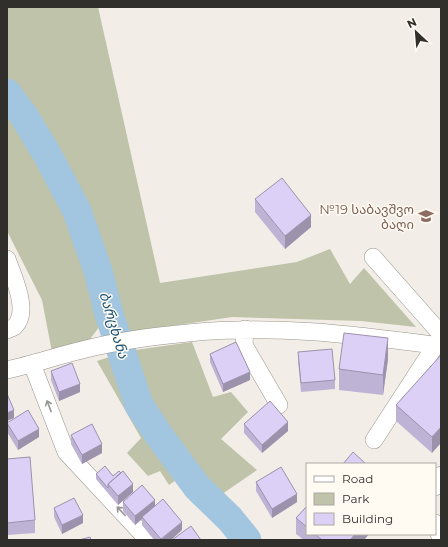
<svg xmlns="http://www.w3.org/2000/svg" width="448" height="547" viewBox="0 0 448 547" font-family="Montserrat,'Noto Sans Georgian',sans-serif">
  <rect width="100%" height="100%" fill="#f2ede6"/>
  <path fill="#bec3a9" d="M7,7h91l62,276 137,-21 33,-13 20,35 14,-16 52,59 -55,-6 -129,-4 -101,15 -22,-18 -22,29 -35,9 -10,-52 -35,-69z
    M192,342l21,55 18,-5 17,20 -27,27 36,31 -45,31 -15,-14 -11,-14 -17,12 -9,-14 -12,5 -21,-23 14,-15 -44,-77 31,-10z"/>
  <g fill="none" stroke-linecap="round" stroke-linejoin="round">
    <path stroke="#a2c5e0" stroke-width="29" d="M7,93l17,23 24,40 29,55 21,60 11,43 30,91 19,29 39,53 33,32 17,21"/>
    <g stroke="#99958e" stroke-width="18">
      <path id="minor" d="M373,257l68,77
        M7,259c6,17 23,52 8,67 -1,2 -6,3 -8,4
        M245,329l-1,16 35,60
        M32,364l34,88 82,88
        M7,370c27,-6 53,-15 79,-21 32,-8 69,-13 102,-16 86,-9 168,2 253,13
        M374,440l61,-94
        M435,487l6,-12
        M435,523l6,16"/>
    </g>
    <use href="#minor" stroke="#fff" stroke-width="17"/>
  </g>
  <path fill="#beb3d4" d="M255,199l56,28 -26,22 -30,-37z
    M298,352l37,28v9l-34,3 -3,-31z
    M210,354l40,26 -27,12 -13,-30z
    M441,355l-9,98 -36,-32v-16z
    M388,359l-5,36 -44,-5v-21z
    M51,371l29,21 -21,9 -8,-21z
    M7,423l32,14 -21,13 -11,-18z
    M244,424l44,7 -26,22 -18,-20z
    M71,435l31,18 -20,11 -11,-20z
    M7,459l28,61v13l-28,2z
    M96,474l17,2 20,16 -15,13 -22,-26z
    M256,482l41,20 -25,16 -16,-27z
    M123,502l32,3 27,25 -11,10h-17l-12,-15v-6l-7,6 -12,-14z
    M307,506v28h62l-5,6h-60l-8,-6v-16z
    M54,508l29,15 -21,11 -8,-17z"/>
  <path fill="#9b92ac" d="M311,215v12l-26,22v-13z
    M388,338v21l-5,36v-20z
    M250,372v8l-27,12v-8z
    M80,384v8l-21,9v-9z
    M14,410v8l-7,3v-8z
    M288,422v9l-26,22v-8z
    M441,427v16l-9,10v-16z
    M39,429v8l-21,13v-9z
    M102,444v9l-20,11v-9z
    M133,484v8l-15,13v-9z
    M297,494v8l-25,16v-9z
    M155,500v8l-13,9v2l-7,6v-9z
    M83,515v8l-21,11v-9z
    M182,522v8l-11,10h-10z
    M355,534h14l-5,6h-14z"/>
  <path fill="#ddd0f6" stroke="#9b92ac" d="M282,178l29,37 -26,21 -30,-37z
    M344,333l44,5 -5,37 -44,-6z
    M236,342l14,30 -27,12 -13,-30z
    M332,349l3,31 -34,3 -3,-31z
    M441,355v72l-9,10 -36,-32z
    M72,363l8,21 -21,8 -8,-21z
    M7,394l7,16 -7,3z
    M270,401l18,21 -26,23 -18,-21z
    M28,410l11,19 -21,12 -11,-18z
    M92,424l10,20 -20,11 -11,-20z
    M353,452l13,12h-23z
    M30,457l5,63 -28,3v-64z
    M105,466l8,10 6,-5 2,2 -13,11v4l-12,-14z
    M281,467l16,27 -25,15 -16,-27z
    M123,471l10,13 -15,12 -10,-12z
    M142,485l13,15 -20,16 -12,-14z
    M74,498l9,17 -21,10 -8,-17z
    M163,499l19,23 -21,17 -19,-22z
    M307,506v21l-11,-9z
    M191,526l10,14h-29z
    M315,534h40l-5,6h-28z
    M90,537l1,3h-12z"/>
  <defs><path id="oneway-shaft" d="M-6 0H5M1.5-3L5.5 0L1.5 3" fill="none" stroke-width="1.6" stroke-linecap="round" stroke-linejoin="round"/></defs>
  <g stroke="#989796">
    <use href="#oneway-shaft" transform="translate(49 406) rotate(-111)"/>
    <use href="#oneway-shaft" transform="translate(121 511) rotate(-133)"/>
  </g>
  <defs>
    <g id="school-bare" transform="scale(1.2)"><path d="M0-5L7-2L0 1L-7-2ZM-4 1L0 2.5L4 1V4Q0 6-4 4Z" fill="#8d6e63" stroke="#fffbf3" stroke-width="2.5" paint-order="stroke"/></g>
  </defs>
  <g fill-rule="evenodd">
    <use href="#school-bare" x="426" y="216"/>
  </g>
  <g text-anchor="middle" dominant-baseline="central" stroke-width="3" stroke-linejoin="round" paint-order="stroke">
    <g font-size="13" fill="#785e54" stroke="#fffbf3" text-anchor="end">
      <text x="414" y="209">№19 საბავშვო<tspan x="414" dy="15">ბაღი</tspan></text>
    </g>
    <g font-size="14" font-style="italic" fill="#1a5276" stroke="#fffbf3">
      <text transform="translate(114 325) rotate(73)">ბარცხანა</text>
    </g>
  </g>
  <rect width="448" height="547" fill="none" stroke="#302f2c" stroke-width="16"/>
  <rect x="306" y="463" width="130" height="72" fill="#fffbf3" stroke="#aca9a3"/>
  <rect x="314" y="476" width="20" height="6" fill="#ffffff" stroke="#aca9a3"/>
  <text x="342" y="483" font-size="12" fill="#302f2c">Road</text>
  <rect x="314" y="493" width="20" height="12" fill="#bec3a9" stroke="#aca9a3"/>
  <text x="342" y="503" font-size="12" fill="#302f2c">Park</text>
  <rect x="314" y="513" width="20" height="12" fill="#ddd0f6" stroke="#aca9a3"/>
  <text x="342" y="523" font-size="12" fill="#302f2c">Building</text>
  <g transform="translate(416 32) rotate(334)" stroke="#fffbf3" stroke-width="3" paint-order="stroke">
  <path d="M0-3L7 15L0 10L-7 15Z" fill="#302f2c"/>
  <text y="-6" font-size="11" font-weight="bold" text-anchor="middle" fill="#302f2c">N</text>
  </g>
</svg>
